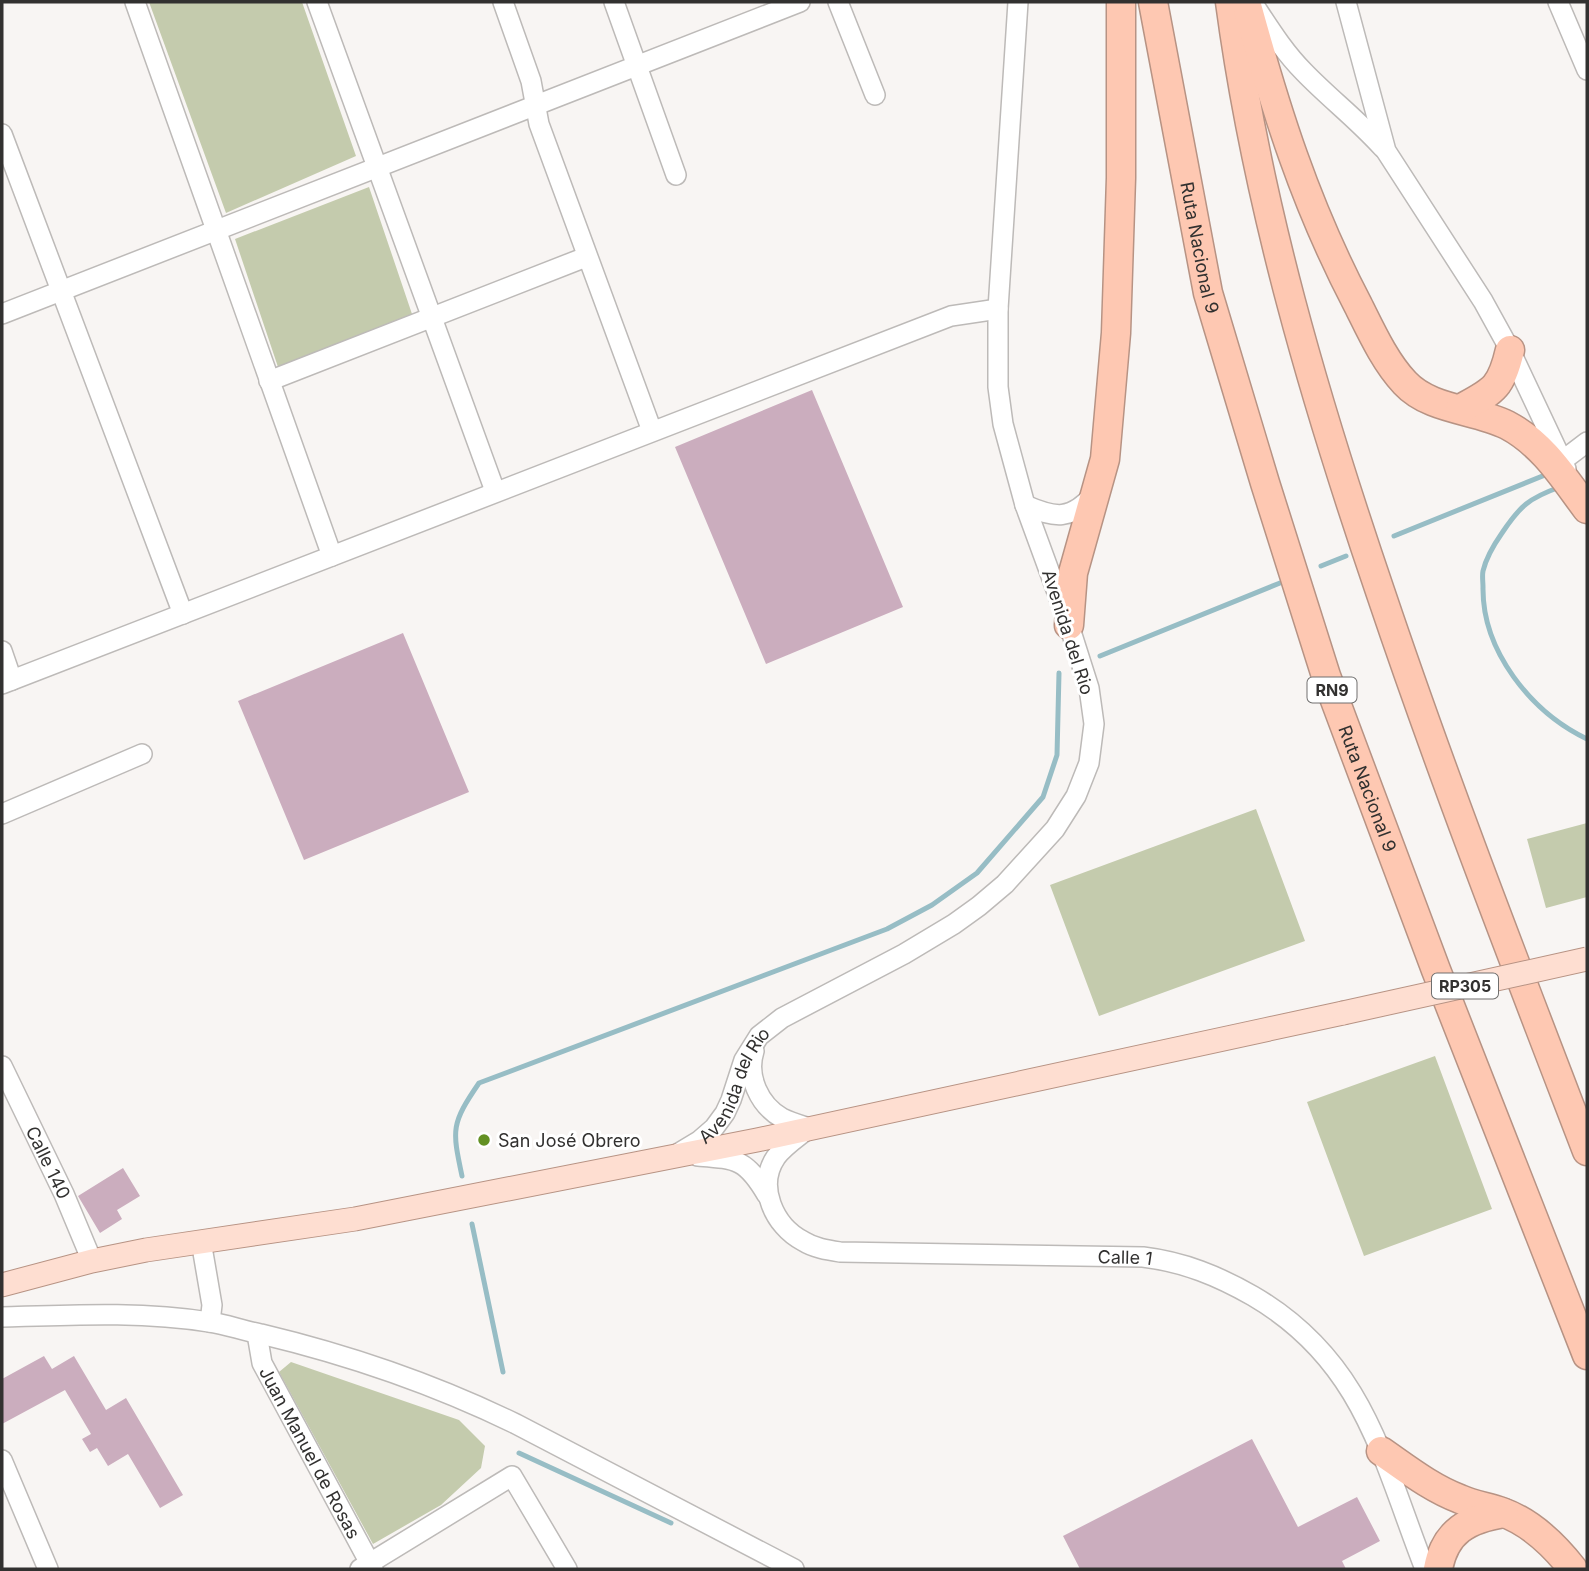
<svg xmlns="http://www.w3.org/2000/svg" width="1589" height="1571" viewBox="0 0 1589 1571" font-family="Inter,sans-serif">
  <rect width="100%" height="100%" fill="#f8f5f3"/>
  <path fill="#c4cbad" d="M149,2h153l54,154 -130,57z
    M369,187l43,127 -134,53 -43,-128z
    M1256,809l49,132 -206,75 -49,-131z
    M1587,823v74l-41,11 -19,-69z
    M1435,1056l57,153 -128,47 -57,-154z
    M291,1362l168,58 26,26 -4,22 -40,37 -68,39 -94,-172z"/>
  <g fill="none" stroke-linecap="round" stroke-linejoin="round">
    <path stroke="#97bdc5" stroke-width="5" d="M1560,487c-31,11 -40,19 -58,46 -7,10 -16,25 -19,38 -1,5 0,11 0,16 -1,64 48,125 104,152
      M1394,536l156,-63
      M1321,566l25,-10
      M1100,656l180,-73
      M462,1176c-10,-47 -11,-52 17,-93l408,-154 45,-24 45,-32 66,-76 14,-42 2,-82
      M472,1224l31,148
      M519,1453l152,70"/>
  </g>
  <path fill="#cbadbe" d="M812,390l91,217 -137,57 -91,-217z
    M403,633l66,159 -165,68 -66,-159z
    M123,1168l17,28 -23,14 5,9 -22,14 -22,-37z
    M44,1356l8,13 22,-13 32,54 20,-12 57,97 -23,13 -32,-54 -20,12 -11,-18 -7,4 -8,-13 9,-5 -26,-44 -63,34v-45z
    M1252,1439l46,88 59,-30 23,44 -38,20 4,8h-266l-17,-33z"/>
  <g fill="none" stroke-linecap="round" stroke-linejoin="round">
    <g stroke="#bdbab8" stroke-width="22">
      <g id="minor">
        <path d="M135,2l197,554"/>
        <path d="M317,2l178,489"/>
        <path d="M503,2l28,79 8,43 113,307"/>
        <path d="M614,2l62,173"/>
        <path d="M838,2l37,93"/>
        <path d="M1252,2c16,24 31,49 52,70 25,26 54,48 79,76"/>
        <path d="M1346,2l40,149 97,150 27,49 56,119"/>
        <path d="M1558,2l29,68"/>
        <path d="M2,134l181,480"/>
        <path d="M2,314l798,-312"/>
        <path d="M269,381l317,-124"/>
        <path d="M1562,461l25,-19"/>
        <path d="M1025,505c30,13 46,16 69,-11"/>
        <path d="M2,651l10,29"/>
        <path d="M2,684l949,-368 47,-7"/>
        <path d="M2,814l140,-60"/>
        <path id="s1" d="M754,1051c-8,25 5,54 28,67 8,4 18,7 27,10 -11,9 -25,18 -33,29 -20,29 -2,69 27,84 11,7 24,9 37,11l303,5c41,5 75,19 110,39 111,65 129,163 172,273"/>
        <path id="s2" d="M2,1066l62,128 28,67"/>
        <path id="s3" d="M679,1153l20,-12 15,-13 11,-15 6,-13 13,-40 15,-24 23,-18 122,-64 50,-30 25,-18 26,-22 50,-55 21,-33 13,-33 5,-39 -5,-36 -20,-63 -44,-120 -22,-81 -5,-37v-78l20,-307"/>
        <path d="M698,1156c39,3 48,3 69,39"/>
        <path d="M201,1241l11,64 -2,17"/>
        <path d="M2,1317c68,-2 139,-6 207,5 17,2 34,9 52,12 88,21 173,50 255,90l278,145"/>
        <path id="s4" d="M257,1334l5,29 111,206"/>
        <path d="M2,1460l46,109"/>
        <path d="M360,1569l152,-93 55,93"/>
      </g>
    </g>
    <g stroke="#b79384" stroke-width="25">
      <path id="major" d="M2,1285l90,-24 54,-11 209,-31 402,-79 586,-127"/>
    </g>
    <g stroke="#b79384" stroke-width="31">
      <g id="highway">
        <path id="s5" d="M1153,2l55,291 57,190 61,193 110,294 151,385"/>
        <path d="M1230,2c27,202 85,399 151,592 63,187 135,372 206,557"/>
        <path d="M1246,2c30,109 59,202 112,303 13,26 27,57 47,78 25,27 70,26 102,42 36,19 56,52 80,84"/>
        <path d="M1460,409c33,-18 41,-20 50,-59"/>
        <path d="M1069,625l4,-52 32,-114 11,-126 5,-155v-176"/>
        <path d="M1381,1451c26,18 50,37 79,48 13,6 28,8 42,13 28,10 53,34 71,57"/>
        <path d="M1438,1569c7,-38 30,-50 66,-56"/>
      </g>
    </g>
    <use href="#minor" stroke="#fff" stroke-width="19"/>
    <use href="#major" stroke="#feded1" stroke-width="23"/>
    <use href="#highway" stroke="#fec8b2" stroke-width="28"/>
    <g stroke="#b79384" stroke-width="25" stroke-linecap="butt">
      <path id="major-bridge" d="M1343,1013l244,-54"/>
    </g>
    <use href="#major-bridge" stroke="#feded1" stroke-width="23"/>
  </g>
  <circle fill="#639023" stroke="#fff" stroke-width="2.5" cx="484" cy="1140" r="7"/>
  <g text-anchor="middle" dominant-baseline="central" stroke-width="6" stroke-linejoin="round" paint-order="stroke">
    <g fill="#fff" stroke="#706f6e" stroke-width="2">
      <rect x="1307.5" y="677.5" width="49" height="25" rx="5"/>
      <rect x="1432" y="973.5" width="66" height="25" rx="5"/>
    </g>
    <g font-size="16" font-weight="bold" fill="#323130">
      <text x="1332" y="690">RN9</text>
      <text x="1465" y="986">RP305</text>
    </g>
    <g font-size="18" fill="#323130" stroke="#fff">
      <text stroke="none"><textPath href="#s5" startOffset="250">Ruta Nacional 9</textPath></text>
      <text transform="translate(1068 632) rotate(72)">Avenida del Rio</text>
      <text stroke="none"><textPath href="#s5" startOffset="817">Ruta Nacional 9</textPath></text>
      <text stroke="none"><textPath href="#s3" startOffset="91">Avenida del Rio</textPath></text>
      <text stroke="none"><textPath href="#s2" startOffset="107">Calle 140</textPath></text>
      <text stroke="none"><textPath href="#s1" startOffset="574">Calle 1</textPath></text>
      <text stroke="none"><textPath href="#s4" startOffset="131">Juan Manuel de Rosas</textPath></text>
    </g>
    <g font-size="18" fill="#323130" stroke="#fff" text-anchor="start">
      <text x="498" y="1140">San José Obrero</text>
    </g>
  </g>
  <rect width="1589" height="1571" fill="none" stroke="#323130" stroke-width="7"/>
</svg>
